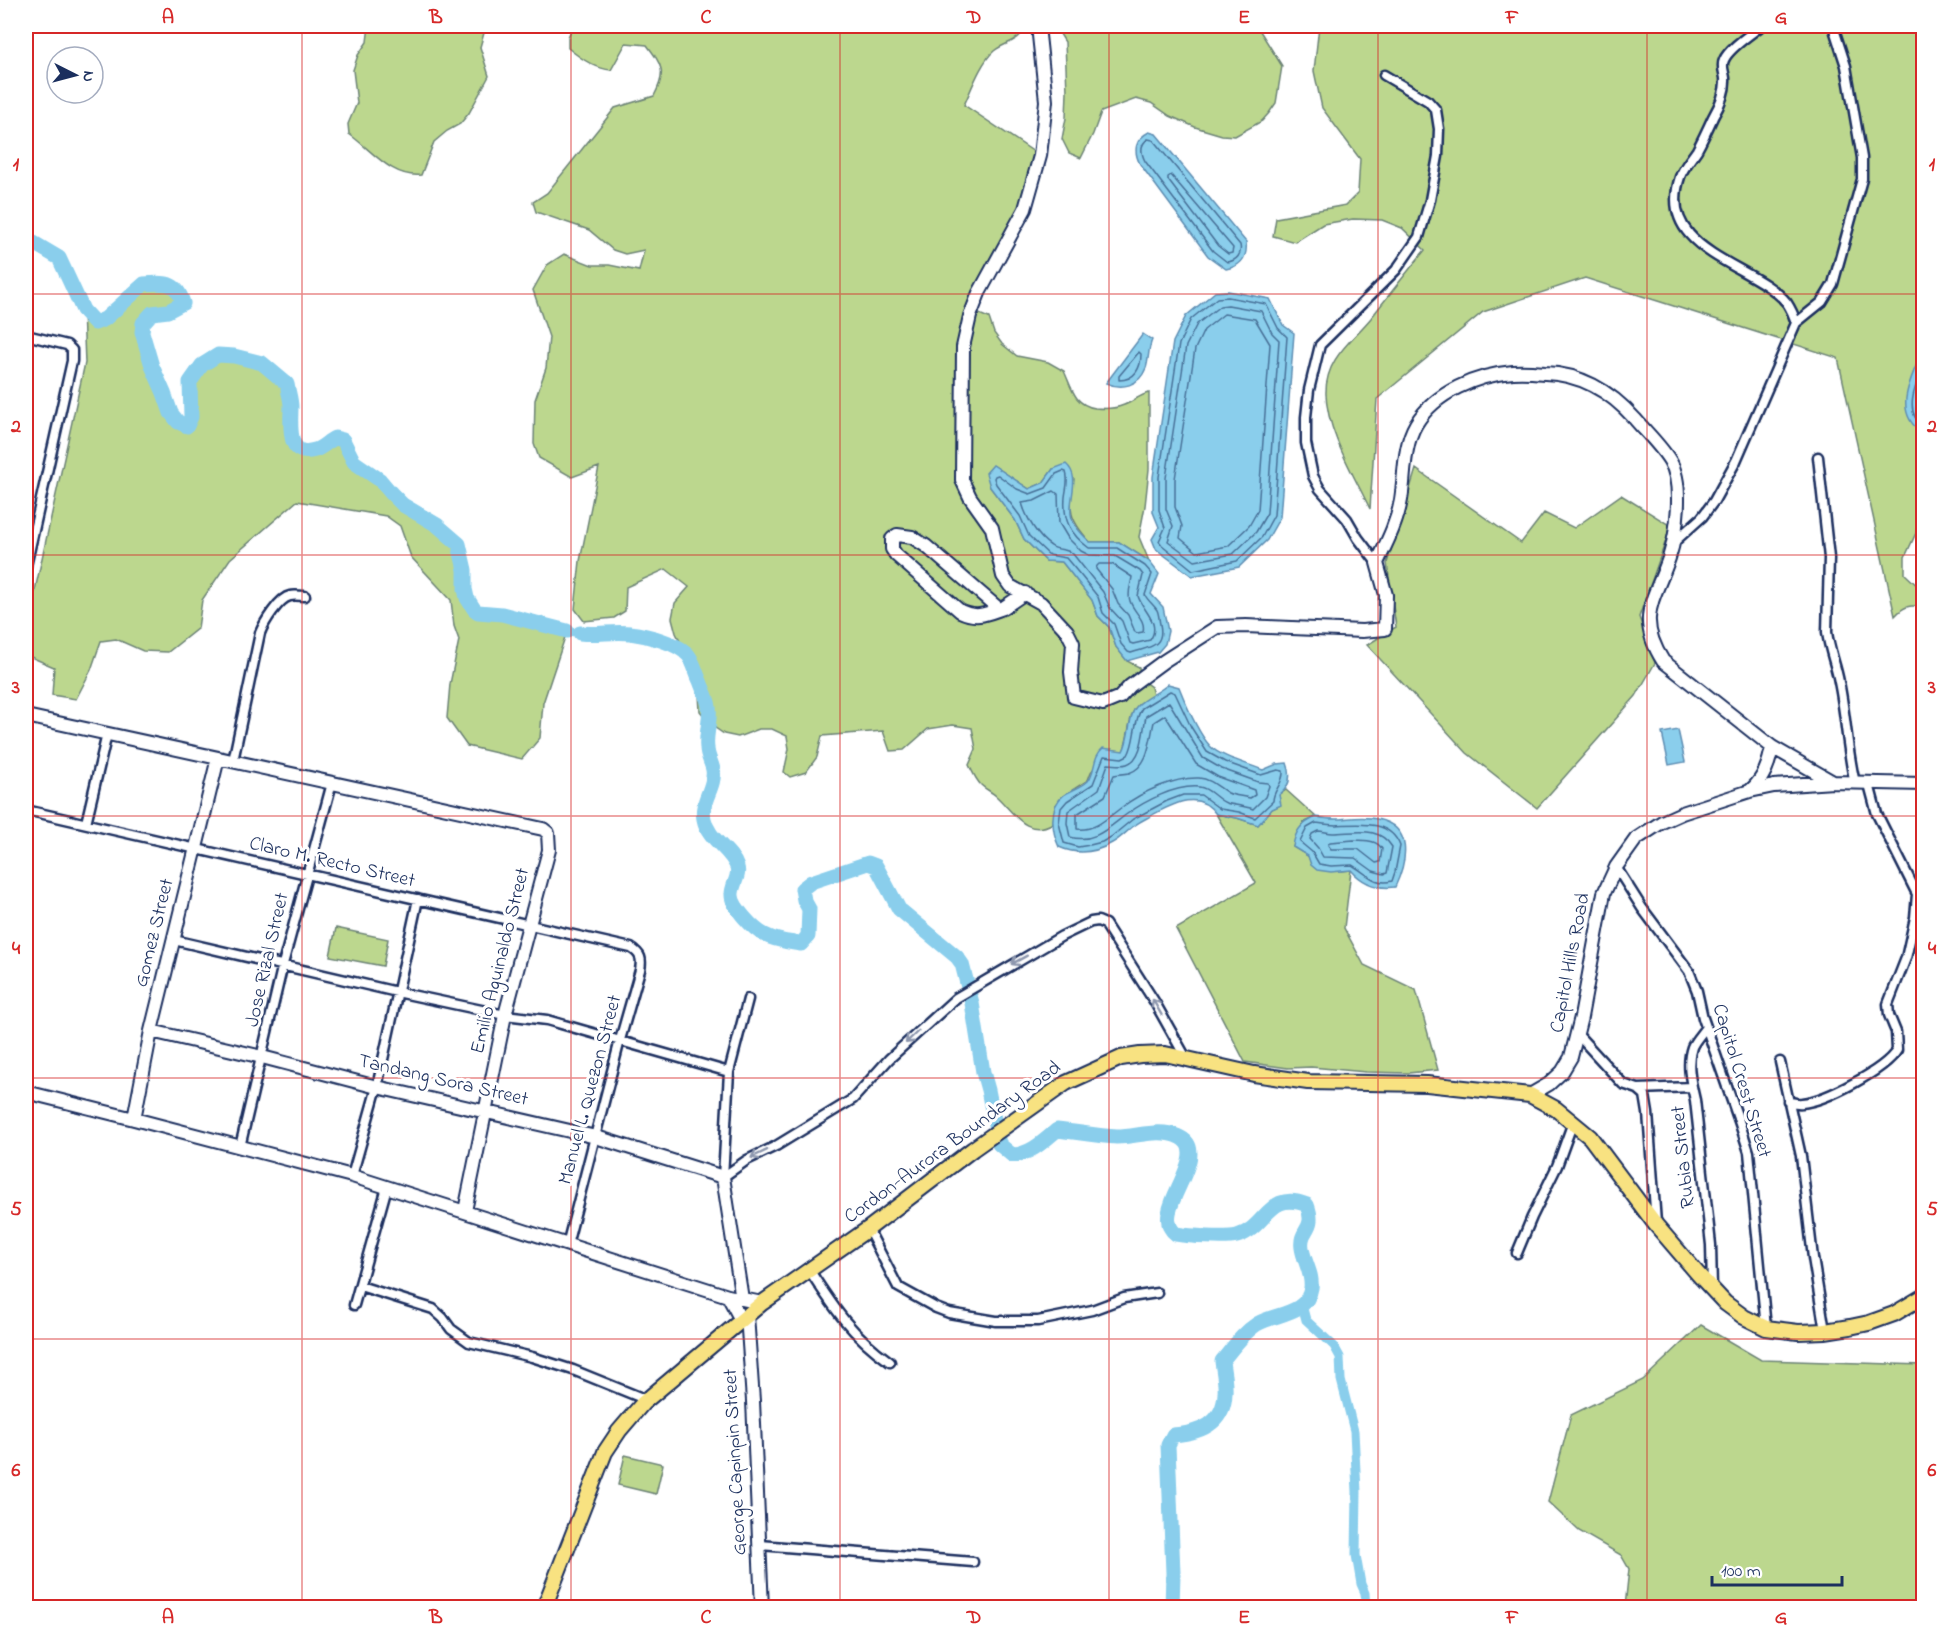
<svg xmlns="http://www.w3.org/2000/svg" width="1949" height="1633" viewBox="0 0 1949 1633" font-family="'Indie Flower',sans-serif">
  <rect width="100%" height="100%" fill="#fff"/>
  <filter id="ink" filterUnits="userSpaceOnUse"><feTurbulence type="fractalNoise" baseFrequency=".0167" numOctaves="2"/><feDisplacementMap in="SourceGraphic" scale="12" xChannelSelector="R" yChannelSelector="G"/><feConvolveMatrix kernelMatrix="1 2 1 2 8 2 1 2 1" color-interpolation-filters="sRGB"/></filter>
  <g filter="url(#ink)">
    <path fill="#bcd78e" stroke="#6c8376" stroke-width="1.5" d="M369,26h117l-6,21 9,29 -20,37 -9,11 -13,7 -13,11 -13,33c-30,3 -49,-25 -72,-41l-1,-10 9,-21 -4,-33 5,-15 9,-13z
      M573,26h453c-7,17 -19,15 -32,25 -13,11 -23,39 -30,54l76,51 -15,53 -53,102 17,7 5,15 8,11 15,12 31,6 16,9c8,17 10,34 31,37 10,1 20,1 29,-3 9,-3 15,-10 25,-12v76l-4,37 -6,31 10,24 -30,-19h-29c-22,-24 -21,-31 -16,-63l-21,-10 -10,14 -14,6 -35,-23 -4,21 25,33 9,19 22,22 16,1 30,38 6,16 11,11 7,20 11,14 12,6 1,12 11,8 2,8c-5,4 -12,6 -16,11 -9,9 -8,33 -14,46l-12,-3 -20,23 -3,8 -25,16 -8,10 -2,17c-27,16 -40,-12 -57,-27 -4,-4 -11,-7 -15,-11 -5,-5 -9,-14 -12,-20l7,-16 -4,-21 -19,-3 -25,4 -24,21 -14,1 -7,-20 -61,5 -5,21 -11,15 -16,5 -6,-5 5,-23 -2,-13 -15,-7h-13l-21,8 -14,-3 -13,-9 -11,-14 -2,-33 -22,-45 -4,-15 3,-15 14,-16 -23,-18 -40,18 -1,24 -11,7 -30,3 -9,-12 5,-48 19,-94 -27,10 -33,-19 -5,-14 1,-44 11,-32 3,-31 -16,-47 14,-25 17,-11 28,11h17l30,6 5,-21 -19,4 -12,-4 -24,-20 -53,-18 -3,-10 14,-9 68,-85 39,-12c13,-24 8,-31 -7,-51l-21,-2 -15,27c-16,-1 -31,-12 -43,-22v-11z
      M1055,26h205v5l22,35 -6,37 -7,10 -7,8 -27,15 -13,-1 -27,-8 -25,-11 -19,-13 -15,-4 -35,13 -8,22 -12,24 -12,-5 -7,-14 4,-21 1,-26 -2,-50z
      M1319,26h604l1,451 -7,9 3,19 -4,28 -11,24v17l18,17v17c-13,-4 -19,-2 -28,8l-57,-258 -253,-80 -102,34 -106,87 -7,110c-16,-34 -43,-77 -44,-115 -1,-35 25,-52 45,-76 18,-23 36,-46 54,-68l-23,-22 -20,-8 -29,-1 -30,5 -28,18 -22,-6 3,-18 70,-13 12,-12 2,-34 -38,-51 -8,-37z
      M158,283c15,1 21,4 25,20l-15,8 -16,2 -9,10 -1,9 10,34 12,27 7,20 7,9 9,4 4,-9 -1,-35 12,-17 16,-10 16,1 28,7 25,21c1,7 3,15 4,23 0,17 -6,52 24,43 7,-2 13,-9 20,-12l8,2 11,22 26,18 11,13 14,13 32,19 22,19 6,28v17l2,9 7,11 28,5 65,17 -24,72 -3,35 -18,21 -55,-13 -20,-28 3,-34 9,-44 -5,-14 -3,-26 -40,-43 -11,-31 -14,-10 -89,-15 -67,58 -28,41 -4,28 -30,24 -25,-1 -27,-12 -15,2 -10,29 -15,29 -24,-4 2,-28 -28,-12v-24l59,-268 -2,-53 13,13c25,-10 32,-37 62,-40z
      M1416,469l105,74 23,-30 30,15 47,-33 50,31 -32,91 16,46 -19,33 -99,112 -70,-55 -100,-108 29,-18 -9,-64z
      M1286,790l30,27 -13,6 -10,24 15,9 4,9 30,6 9,-1 -7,58 20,37 52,25 22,80 -30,3 -42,-1 -55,-5 -23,1 -43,-6 -69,-133 80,-46 -40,-69 21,4 21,7 14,-16 8,-4 -1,-10z
      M336,928l52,11 -5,27 -53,-10z
      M1701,1325l60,35 162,5v242h-298l4,-38 -8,-14 -42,-24 -31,-29 23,-87 72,-35z
      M625,1455l38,9 -7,30 -38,-9z"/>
    <path fill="#8aceec" stroke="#5e8eb3" stroke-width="1.5" d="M1149,132l7,2 90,108c2,16 -5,24 -20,27l-18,-13 -68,-92c-7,-13 -5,-25 9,-32z
      M1228,291l42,8 13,26 11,8 -14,184 -13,23 -28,27 -47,9 -36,-27 -4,-10 7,-12 -6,-15v-35l20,-135 13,-26 29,-24z
      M1143,334l9,6c-4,9 -3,19 -6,28 -7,18 -24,22 -40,15z
      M1923,350v83c-32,-20 -12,-55 0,-83z
      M1066,464c15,13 3,33 5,50 1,11 12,21 19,28h29l30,19 10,13 -8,20 12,13 5,24 -3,13 -7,8 -31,9 -11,-14 -7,-20 -11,-11 -6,-16 -30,-38 -16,-1 -22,-22 -9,-19 -25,-33 -4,-14 7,-8 36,24 14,-6 10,-14z
      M1168,684l11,3c6,15 20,47 31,59 10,11 39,18 53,24l14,-6 10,-1c5,13 3,24 -8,32l2,10 -9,4 -14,16 -21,-7 -21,-4c-17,-24 -41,-11 -62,0 -6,4 -14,7 -20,12 -7,5 -14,13 -22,17 -17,10 -35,12 -53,4 -7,-15 -11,-40 5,-52 7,-5 17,-7 24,-14 8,-10 4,-24 15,-33l20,3c7,-12 5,-36 14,-45 8,-9 22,-13 31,-22z
      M1678,730l7,32 -16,3 -7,-32z
      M1316,817c6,1 12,2 19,2 13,0 28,-4 42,0 37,8 30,42 18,68 -18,2 -32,-3 -44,-17l-20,2 -14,-2 -6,-5 -3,-9 -15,-9c2,-17 8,-23 23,-30z"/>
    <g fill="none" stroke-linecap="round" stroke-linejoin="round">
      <path stroke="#476f97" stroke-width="1.5" d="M1148,139l5,1 87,105c2,9 -3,16 -13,17l-14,-11 -68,-90c-4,-8 -5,-17 3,-22z
        M1171,175l62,73 -1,5 -4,1 -10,-8 -50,-66v-3z
        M1228,297l38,7 12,24 9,9 -13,178 -12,22 -25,24 -44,9 -31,-25 -3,-4 6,-13 -6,-18v-33l20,-133 12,-25 26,-21z
        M1228,305l33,6 11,22 7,7 -12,173 -11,19 -23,22 -38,7 -27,-20 5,-15 -7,-17v-31l20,-132 11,-22 23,-18z
        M1224,314l31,5 15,25 -12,166 -9,16 -21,20 -31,6 -17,-14 2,-12 -7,-19v-28l20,-130 9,-19z
        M1139,352l2,2c0,14 -6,26 -22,26v-4z
        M1924,365c-8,19 -22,48 0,61
        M1063,471l3,1c3,9 0,16 -1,25 -2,23 5,37 24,51h28l28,18 7,8 -7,21c3,6 8,9 12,15 2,4 2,10 3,14 5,24 -12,23 -29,29l-3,-1 -7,-8 -7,-20 -11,-11 -5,-16 -16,-20 -16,-19 -17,-3 -20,-19 -9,-20 -24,-32 -2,-6 1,-2 3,-1 19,14 13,5 16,-6 10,-14z
        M1054,491l4,3 1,29 9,15 13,13 8,4 26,1 25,15 3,4 -5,21c4,14 24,27 12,44l-17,4 -3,-1 -8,-22 -12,-13 -7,-16 -30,-38c-7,-6 -15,-3 -22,-8 -13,-8 -25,-29 -29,-43l12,-2z
        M1099,564h13l20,13c-1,8 -5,16 -2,24 4,12 16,18 13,31l-6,1 -2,-1 -7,-17 -10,-11 -6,-15 -16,-20 1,-3z
        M1170,691l5,2 16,34 16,25 18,10 36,13 17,-5 5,1c1,13 -10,18 -10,30l-18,17 -16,-6 -19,-3 -19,-14h-18l-16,6 -34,18 -22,18 -9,5 -12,3 -12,2 -14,-4 -5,-20 2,-15 6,-7 26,-17 11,-28 18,2 6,-3c8,-14 5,-34 14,-47z
        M1169,702l34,56 19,11 36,13 10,1 1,3 -4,11 -12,12c-8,-3 -21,-4 -27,-6 -10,-4 -16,-15 -27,-16 -24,-2 -54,14 -72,27 -18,13 -33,30 -57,23l-3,-14 1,-12 31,-22 9,-25c6,0 13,2 19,0 16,-5 16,-35 19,-48z
        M1165,715l31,49 22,13 36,13 1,5 -5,3c-7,-2 -16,-2 -22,-5 -10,-6 -17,-14 -29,-15 -25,-1 -57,14 -77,29 -14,10 -26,24 -45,22v-15l28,-18 9,-21c5,-1 10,-1 15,-2 20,-6 21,-34 25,-51z
        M1316,823c7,1 13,2 20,2 23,-1 54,-6 64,21l-5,26 -3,9c-17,5 -27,-9 -40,-16l-21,1 -12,-2 -7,-12 -12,-10 7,-14z
        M1318,831c5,0 10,2 15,2 22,0 46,-8 59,14l-5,26 -3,1 -11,-3 -18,-13 -32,-1 -5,-9 -8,-9 2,-5z
        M1354,840c10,1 22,-1 28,9l-2,13 -4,1 -18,-14h-27l-3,-4 2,-3z"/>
      <path stroke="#8aceec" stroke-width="9" d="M1302,1305l4,15 28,26 6,11 1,23 13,51 3,61 -1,63 5,29 4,9 1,15"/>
      <path stroke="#8aceec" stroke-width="15" d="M26,241l6,1 27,16 24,52 12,13 10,-4 39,-35c20,-2 33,-3 39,19l-15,8 -16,2 -9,10 -1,9 10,34 12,27 7,20 7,9 9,4 4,-9 -1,-35 12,-17 16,-10 16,1 28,7 25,21c1,7 4,15 4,23 0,17 -5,52 24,43 7,-2 13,-9 20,-12l8,2 11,22 26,18 11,13 12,12 34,20 22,19 6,26v19l2,9 7,11 4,3 24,2 65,17
        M580,633c17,2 34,-2 50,0 16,2 49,10 59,23 5,7 7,17 11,25 3,9 8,17 9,26 2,14 -4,28 -2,41 0,8 5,15 6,22 3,17 -13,31 -9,49 4,21 27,30 33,48 3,9 -5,18 -5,27 -1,12 22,36 33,41 11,6 24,7 36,9l7,-8 1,-27 -5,-9 -2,-11 9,-7 57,-19 8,3 23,43 58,48 5,7 10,39 11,69 5,18 11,54 13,11c18,0 32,-14 45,-25 20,2 40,6 60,7 19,0 42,-9 60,-1 41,16 -31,76 -1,98 13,2 49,5 61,2 30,-8 31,-47 70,-31 10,26 -8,23 -5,43 2,14 11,26 9,40 -4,27 -35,25 -54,36 -14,9 -24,24 -35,37 1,10 4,22 3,32 -1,31 -25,40 -52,42l-5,10 5,128 -1,35"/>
      <g stroke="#1b2f5e" stroke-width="13">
        <path id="street" d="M1761,26c-10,8 -32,22 -37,34 -3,6 0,11 1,18 1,14 -5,27 -12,39 -5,11 -10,22 -16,33 -6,9 -14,18 -17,27 -25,75 74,86 107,126 4,6 7,13 9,20
          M26,335l41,10 5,5v11l-46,205
          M1818,457l11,101 -2,74c2,17 9,33 12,50 7,33 8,68 16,101
          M1673,543l29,-26 12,-16 22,-40 60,-138 26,-21 11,-18 29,-105v-21l-16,-92 -13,-40
          M1377,563l-19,-25 -11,-19 -27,-30 -7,-13 -7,-33v-26l3,-27 11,-45 76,-75 23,-33 11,-37 8,-44 1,-27 -3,-19 -8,-9 -44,-26
          M233,761l27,-128c4,-10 19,-35 30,-37 5,-1 10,0 15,0
          M26,810l605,138c10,6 11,11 9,22l-20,70 -53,205
          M86,823l21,-89
          M1616,867l26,41 47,63 8,20 6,27 37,106 9,28 17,176
          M174,940l223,52 108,23 42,5 182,52
          M1706,1027c-4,6 -11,13 -14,20 -6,17 -1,36 3,53l16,145 1,43
          M1577,1034l46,50 15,5 7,6 3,18 8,110
          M1780,1062l21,94 12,102 12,73
          M1638,1089l54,-2
          M1788,1101c4,1 10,3 14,2 23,-2 83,-33 95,-53l-1,-18 -7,-17 -1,-11 18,-46 9,-40 2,-24 -40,-80 -8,-30
          M240,1147l43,-183 49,-181
          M352,1176l25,-89 41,-188
          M723,1177l24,-17 29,-14 77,-47 36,-40 67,-61 106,-62 29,-14 7,-1 7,3 49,77 32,57
          M723,1177l6,-105 19,-73
          M868,1229l30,58 38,21 13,5 47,8h42l54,-11 32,-12 33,-5
          M1517,1253l15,-36 25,-51 16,-44
          M810,1271c25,39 41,63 80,91
          M360,1286l73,23 10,9 8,11 18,13 63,15 41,13 74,30
          M354,1305l33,-118
          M760,1545l213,17"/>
      </g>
      <g stroke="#1b2f5e" stroke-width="16">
        <path id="secondary" d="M1038,26l8,75 -6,55 -15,53 -46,84 -9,23 -7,31 -1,133 8,17 22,31 11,48 7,10 31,17 26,28 6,12 -2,29 3,25 29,7 17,-7 10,-11 34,-25 53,-34 29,-1 116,5 23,-2 1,-34 -9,-32c10,-21 20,-40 24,-63 4,-24 2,-54 15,-76 19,-32 61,-49 97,-52 10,-1 21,0 32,1 36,1 66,19 90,46 11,13 26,27 35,42 14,23 7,72 -1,97 -14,41 -34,59 -6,103l109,86 61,35
          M999,609l-73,-63 -14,-9 -15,-2 -5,4v10l4,6 64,56c17,8 26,3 43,-3l22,-15
          M26,716l517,113 5,4 1,17 -44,165 -40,196
          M1751,790c13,-12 18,-26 21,-43
          M151,1031l111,26 115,30 219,50 127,40 19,122
          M26,1092l108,27 218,57 376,120 34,7
          M1530,1095l19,-11 13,-12 9,-15 10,-40 23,-124 12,-26 20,-28 26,-17 20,-9 68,-22 24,-5 59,-4 91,2
          M134,1119l17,-88 67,-273
          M728,1296l13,24
          M747,1315l6,86 9,207"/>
      </g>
      <g stroke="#1b2f5e" stroke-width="18">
        <path id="primary" d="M544,1608l61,-156 14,-21 24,-28 119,-100 106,-74 105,-80 93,-66 55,-25 19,-3 25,-1 89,20 54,8 119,2 103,11 26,14 34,28 66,88 42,49 27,29 19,14 22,11 32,4 27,-1 25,-4 19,-4 25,-9 30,-18"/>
      </g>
      <use href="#street" stroke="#fff" stroke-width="8"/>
      <use href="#secondary" stroke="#fff" stroke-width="12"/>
      <use href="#primary" stroke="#f8e281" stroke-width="14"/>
    </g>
    <defs><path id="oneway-shaft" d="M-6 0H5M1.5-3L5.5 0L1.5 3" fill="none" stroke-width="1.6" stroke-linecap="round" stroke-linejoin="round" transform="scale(1.5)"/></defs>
    <g stroke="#8d97ae">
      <use href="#oneway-shaft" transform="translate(1019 960) rotate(151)"/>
      <use href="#oneway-shaft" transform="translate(1157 1007) rotate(-120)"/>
      <use href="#oneway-shaft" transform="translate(912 1037) rotate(136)"/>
      <use href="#oneway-shaft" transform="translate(759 1154) rotate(154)"/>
    </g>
  </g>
  <path fill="none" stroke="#d62828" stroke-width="1.5" stroke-opacity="0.55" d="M302,26v1582M571,26v1582M840,26v1582M1109,26v1582M1378,26v1582M1647,26v1582M26,294h1898M26,555h1898M26,816h1898M26,1078h1898M26,1339h1898"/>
  <g text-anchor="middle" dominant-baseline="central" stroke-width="6" stroke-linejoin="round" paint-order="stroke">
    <g font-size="20" fill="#1b2f5e" stroke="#fff">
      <text transform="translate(332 863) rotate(13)">Claro M. Recto Street</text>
      <text transform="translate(155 933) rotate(-76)">Gomez Street</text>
      <text transform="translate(268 960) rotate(-77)">Jose Rizal Street</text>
      <text transform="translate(501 961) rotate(-76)">Emilio Aguinaldo Street</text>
      <text transform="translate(1571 963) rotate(-79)">Capitol Hills Road</text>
      <text transform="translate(443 1081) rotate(13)">Tandang Sora Street</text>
      <text transform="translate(1741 1081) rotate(73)">Capitol Crest Street</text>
      <text transform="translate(591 1090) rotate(-75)">Manuel L. Quezon Street</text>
      <text transform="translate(953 1143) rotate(-36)">Cordon-Aurora Boundary Road</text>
      <text transform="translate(1684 1157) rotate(-96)">Rubia Street</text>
      <text transform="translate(736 1462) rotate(-93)">George Capinpin Street</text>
    </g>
  </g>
  <rect width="1949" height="1633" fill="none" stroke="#fff" stroke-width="66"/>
  <g transform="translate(75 75) rotate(96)"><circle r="28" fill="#ffffff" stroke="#a4acbf" stroke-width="1.5"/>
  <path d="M0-4.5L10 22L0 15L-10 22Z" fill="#1b2f5e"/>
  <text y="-9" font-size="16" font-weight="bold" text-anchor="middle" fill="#1b2f5e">N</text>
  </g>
  <path d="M1712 1576v9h130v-9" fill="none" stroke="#1b2f5e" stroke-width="3"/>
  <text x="1721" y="1576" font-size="18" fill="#1b2f5e" stroke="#ffffff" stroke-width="4.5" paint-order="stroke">100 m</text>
  <rect x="33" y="33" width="1883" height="1567" fill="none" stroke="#d62828" stroke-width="2"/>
  <g font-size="20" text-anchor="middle" font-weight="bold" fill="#d62828">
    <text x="168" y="23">A</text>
    <text x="436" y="23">B</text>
    <text x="706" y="23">C</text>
    <text x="974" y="23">D</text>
    <text x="1244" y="23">E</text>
    <text x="1512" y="23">F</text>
    <text x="1781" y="23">G</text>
    <text x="16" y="170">1</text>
    <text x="1932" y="170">1</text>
    <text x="16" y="432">2</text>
    <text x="1932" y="432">2</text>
    <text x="16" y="693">3</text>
    <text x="1932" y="693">3</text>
    <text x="16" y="954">4</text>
    <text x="1932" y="954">4</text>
    <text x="16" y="1215">5</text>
    <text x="1932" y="1215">5</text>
    <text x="16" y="1476">6</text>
    <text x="1932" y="1476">6</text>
    <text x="168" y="1623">A</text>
    <text x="436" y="1623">B</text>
    <text x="706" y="1623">C</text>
    <text x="974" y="1623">D</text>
    <text x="1244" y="1623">E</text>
    <text x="1512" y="1623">F</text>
    <text x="1781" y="1623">G</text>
  </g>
</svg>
